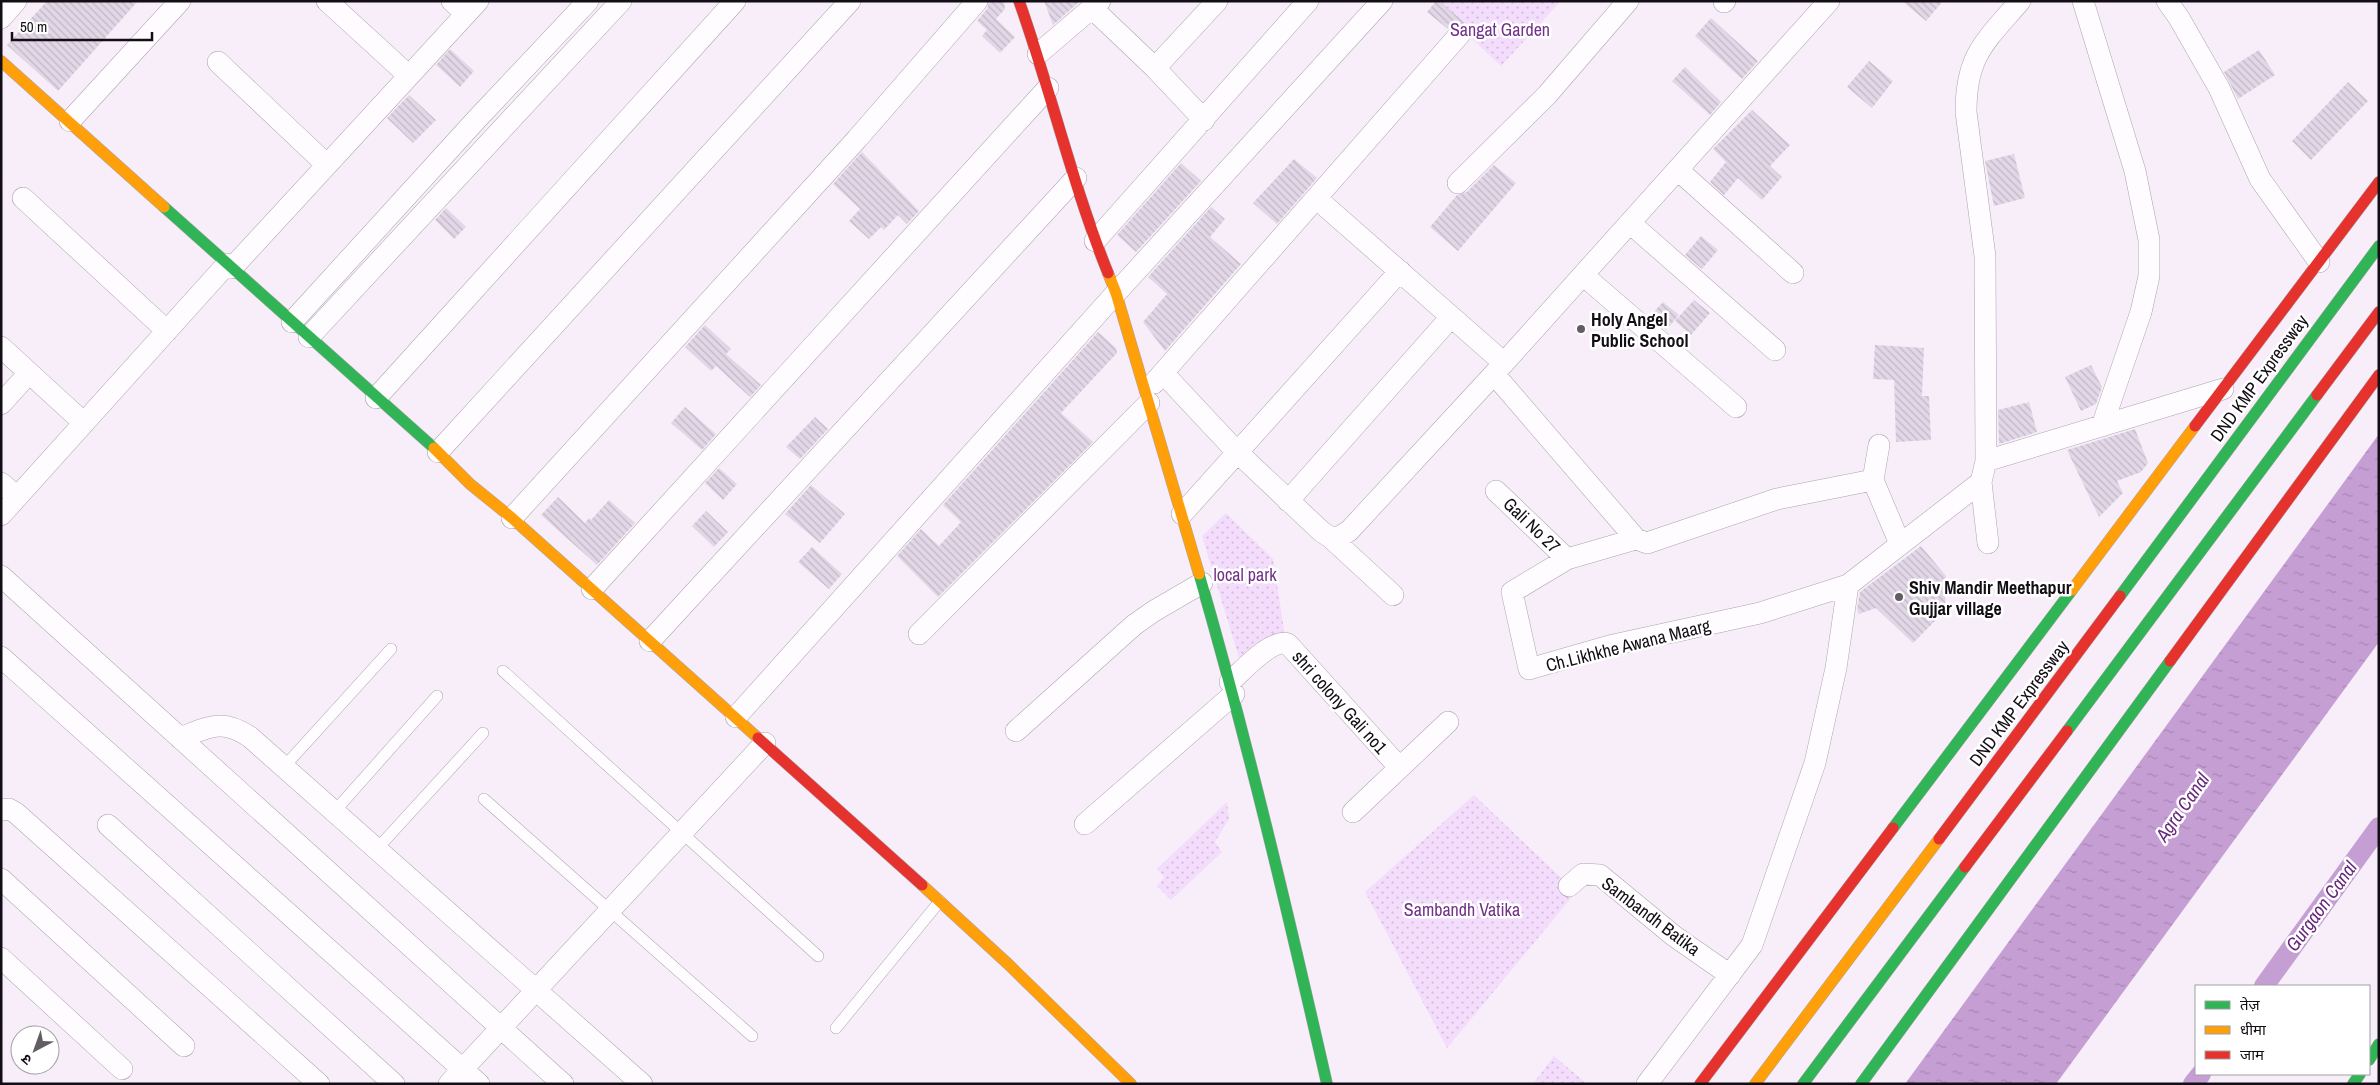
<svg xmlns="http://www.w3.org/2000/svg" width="2380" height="1085" viewBox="0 0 2380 1085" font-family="'Archivo Narrow','Noto Sans Devanagari',sans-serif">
  <defs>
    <pattern id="grass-dots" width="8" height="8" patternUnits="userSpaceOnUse" patternTransform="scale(1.25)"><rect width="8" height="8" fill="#f4ddfc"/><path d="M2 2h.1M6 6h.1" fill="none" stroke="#d0bcd7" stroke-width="1.8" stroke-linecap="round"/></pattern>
    <pattern id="water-ripples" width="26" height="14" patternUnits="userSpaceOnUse" patternTransform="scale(1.25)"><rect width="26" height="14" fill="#c59ed4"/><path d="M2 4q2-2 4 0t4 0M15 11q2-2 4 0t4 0" fill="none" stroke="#a887b5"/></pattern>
    <pattern id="building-back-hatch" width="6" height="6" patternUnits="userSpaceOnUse" patternTransform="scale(1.25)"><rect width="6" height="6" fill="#e2d7e7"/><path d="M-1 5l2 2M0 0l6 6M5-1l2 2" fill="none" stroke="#c1b7c5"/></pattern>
  </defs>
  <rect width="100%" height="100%" fill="#f7eefa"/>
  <path fill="url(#grass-dots)" d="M1443,1h118l-60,65 -63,-59z
    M1226,513l47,46 12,77 -46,22 -37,-122z
    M1474,795l102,97 -129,156 -82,-156z
    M1227,802l2,17 -14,23 7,10 -51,48 -14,-14 7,-9 -7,-8z
    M1554,1056l33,28h-54z"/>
  <path fill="url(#water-ripples)" d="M2379,434v208l-323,442h-151z"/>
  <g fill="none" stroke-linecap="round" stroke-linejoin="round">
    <path stroke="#c59ed4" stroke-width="20" d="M2264,986l115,-159
      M2193,1084l8,-10"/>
  </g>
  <path fill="url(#building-back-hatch)" d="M47,1h91l-80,90 -51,-46z
    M989,1h15l1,8 -9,10 19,18 -15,16 -18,-17 5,-6 -10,-9 10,-12z
    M1044,1h36l-27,24z
    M1436,1h3l26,22 -9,-1 -8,7 -21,-17z
    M1902,1h41l-17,20z
    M1711,18l47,43 -16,18 -47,-43z
    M450,49l24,22 -14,16 -24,-22z
    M2259,50l16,25 -37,24 -14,-27z
    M1869,61l24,20 -21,27 -25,-21z
    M1685,67l36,35 -11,13 -38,-34z
    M2348,82l20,19 -57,59 -19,-19z
    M409,95l27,25 -23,23 -26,-25z
    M1752,110l38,35 -20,21 12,11 -20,23 -24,-22 -14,17 -14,-13 16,-20 -13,-13z
    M862,152l57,59 -12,13 -9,-9 -14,15 -3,-3 -12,12 -20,-18 11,-12 -27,-25z
    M2014,154l11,44 -31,8 -9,-45z
    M1294,159l23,19 -40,46 -24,-21z
    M1181,163l20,18 -65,71 -19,-17z
    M1494,165l22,18 -58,68 -28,-24 27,-32 10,-3z
    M1211,207l14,12 -15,18 31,27 -76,87 -22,-29 24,-28 -19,-17z
    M446,208l20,19 -12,12 -19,-19z
    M1701,236l17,14 -16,19 -17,-14z
    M1694,300l16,13 -19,22 -16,-14z
    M1663,302l16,13 -13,15 -16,-14z
    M705,325l26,24 -5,5 35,31 -11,12 -34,-31 -5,5 -26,-24z
    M1098,332l18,16 1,5 -56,60 32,29 -155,155 -41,-41 24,-27 18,17 22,-24 -18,-17z
    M1875,345l49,3 -2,48h7l2,44 -35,2 -2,-62 -21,-1z
    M2091,365l11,22 -6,17 -15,7 -16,-34z
    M2029,402l8,30 -38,12 -1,-34z
    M685,407l31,27 -14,16 -31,-27z
    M815,417l13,12 -28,30 -14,-12z
    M2135,429l13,34 -7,9 -24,9 6,12 -24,24 -32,-67z
    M719,468l18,16 -14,16 -18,-17z
    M811,485l34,29 -25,29 -35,-29z
    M558,497l27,26 4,-5 2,2 18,-20 26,23 -38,42 -56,-50z
    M706,511l22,21 -14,15 -22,-21z
    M1921,546l25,30 -1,35 -32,32 -37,-35 -17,6 -2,-5 3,-17z
    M812,547l30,27 -13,15 -31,-27z"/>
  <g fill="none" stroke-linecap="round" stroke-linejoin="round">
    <g stroke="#aba4ae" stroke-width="12">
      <path id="lane" d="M503,671l315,285
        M283,768l108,-119
        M484,799l268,237
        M334,812l103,-116
        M376,850l107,-117
        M836,1028l104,-127"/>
    </g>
    <g stroke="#aba4ae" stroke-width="22">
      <path id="street" d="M327,1l82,75
        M452,1l14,13
        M2083,1l52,170 14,69v36l-8,36 -39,114
        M2167,1l12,17 40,70 41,91 59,83
        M1724,2l1,-1
        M1092,8l63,60 49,52
        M1,18l15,-17
        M1038,54l62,-53
        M218,62l109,103
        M1155,68l62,-67
        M70,121l110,-120
        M1678,170l115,103
        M1458,183l89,-88 81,-94
        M23,198l144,133
        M1316,198l188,165
        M1630,223l145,127
        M1095,241l213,-240
        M232,268l246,-267
        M1583,275l153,132
        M292,322l184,-202 112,-119
        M309,337l312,-336
        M1,347l83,76
        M1163,373l73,78 86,81 8,5h9l10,-6 145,-157 335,-373
        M1494,374l142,165 11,4 130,-44 96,-19
        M1154,383l306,-349
        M376,398l359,-397
        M1,404l28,-31
        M1879,445l-6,35 27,64
        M438,452l412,-451
        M1986,461l237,-72
        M1,483l16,14
        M1496,491l71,68
        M1288,501l163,-184
        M1182,514l218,-243
        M1,515l226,-251
        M512,518l345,-379 120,-138
        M1330,537l63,58
        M1636,539l-69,20 -55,33 17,77 80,-23 151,-33 88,-28
        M1988,543l-7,-61 5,-21 -1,-205 -19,-144c0,-57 19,-70 54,-111
        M1,576l562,508
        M592,589l456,-501
        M919,634l230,-231
        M650,641l426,-463
        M1,657l478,427
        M1230,682c12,-11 42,-44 58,-38l111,123
        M736,717l380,-424 266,-292
        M1016,731l118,-106 20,-14 48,-28
        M180,738c29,-11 42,-20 70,-1l392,347
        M1,810l8,-1 7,4 303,271
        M1353,812l95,-90
        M1085,824l149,-130
        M108,825l286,259
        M1,879l183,167
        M1569,886l14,-12 17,1 74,61 56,39
        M1,958l121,111
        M449,1084l316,-341
        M1647,1084l105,-139 63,-182 21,-95 12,-83 133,-103"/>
    </g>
    <g stroke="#aba4ae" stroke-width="12">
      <path id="fast" d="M164,207l270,241
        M1199,574c49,169 89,339 128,510
        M2120,596l259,-350
        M2067,731l250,-336
        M1893,828l179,-238
        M2369,1060l10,-16
        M1803,1084l162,-217
        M1861,1084l309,-423
        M2353,1084l7,-10"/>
    </g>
    <g stroke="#aba4ae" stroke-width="12">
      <path id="slow" d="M1,61l163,146
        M1108,273l8,20 83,281
        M434,448l36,36 42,34 246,220
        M2072,590l123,-164
        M922,885l85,78 124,121
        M1755,1084l184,-245"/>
    </g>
    <g stroke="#aba4ae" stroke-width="12">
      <path id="jam" d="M1019,1c32,90 53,183 89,272
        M2317,395l62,-83
        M2195,426l184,-244
        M2170,661l209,-286
        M758,738l164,147
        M1939,839l181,-243
        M1965,867l102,-136
        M1700,1084l193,-256"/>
    </g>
    <use href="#lane" stroke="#fefcfe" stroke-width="11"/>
    <use href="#street" stroke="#fefcfe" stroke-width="21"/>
    <use href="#fast" stroke="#30b455" stroke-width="11"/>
    <use href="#slow" stroke="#ff9f0a" stroke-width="11"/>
    <use href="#jam" stroke="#e5322d" stroke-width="11"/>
  </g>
  <g fill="#635c65" stroke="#fff" stroke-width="2">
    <circle cx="1581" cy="329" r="5"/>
    <circle cx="1899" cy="597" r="5"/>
  </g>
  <g text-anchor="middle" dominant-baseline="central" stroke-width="5" stroke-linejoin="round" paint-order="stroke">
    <g font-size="18" fill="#723288" stroke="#fff">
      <text x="1500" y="29">Sangat Garden</text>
      <text x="1245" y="574">local park</text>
      <text x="1462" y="909">Sambandh Vatika</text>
    </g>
    <g font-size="18" font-weight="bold" fill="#130e15" stroke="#fff" text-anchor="start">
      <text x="1591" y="319">Holy Angel<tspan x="1591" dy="21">Public School</tspan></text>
      <text x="1909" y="587">Shiv Mandir Meethapur<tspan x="1909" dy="21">Gujjar village</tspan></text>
    </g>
    <g font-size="18" fill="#130e15" stroke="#fff">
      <text transform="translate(2259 378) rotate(-54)">DND KMP Expressway</text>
      <text transform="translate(1532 525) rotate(44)">Gali No 27</text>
      <text transform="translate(1628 645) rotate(-14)">Ch.Likhkhe Awana Maarg</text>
      <text transform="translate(1340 702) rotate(48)">shri colony Gali no1</text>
      <text transform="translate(2019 703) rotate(-53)">DND KMP Expressway</text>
      <text transform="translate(1651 916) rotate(37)">Sambandh Batika</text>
    </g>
    <g font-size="19" font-style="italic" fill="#68287d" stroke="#fff">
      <text transform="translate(2182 807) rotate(-55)">Agra Canal</text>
      <text transform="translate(2321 906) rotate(-54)">Gurgaon Canal</text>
    </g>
  </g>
  <rect width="2380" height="1085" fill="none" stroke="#130e15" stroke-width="5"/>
  <rect x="2195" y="985" width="175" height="90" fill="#ffffff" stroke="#a19fa1"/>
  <rect x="2205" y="1001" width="25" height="8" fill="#30b455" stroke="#a19fa1"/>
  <text x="2240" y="1010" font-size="15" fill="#130e15">तेज़</text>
  <rect x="2205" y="1026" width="25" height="8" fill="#ff9f0a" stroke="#a19fa1"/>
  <text x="2240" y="1035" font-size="15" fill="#130e15">धीमा</text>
  <rect x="2205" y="1051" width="25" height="8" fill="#e5322d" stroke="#a19fa1"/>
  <text x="2240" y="1060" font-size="15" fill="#130e15">जाम</text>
  <g transform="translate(35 1050) rotate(221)"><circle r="24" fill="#ffffff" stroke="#a19fa1"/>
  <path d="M0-4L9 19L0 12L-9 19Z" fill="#635c65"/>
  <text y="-8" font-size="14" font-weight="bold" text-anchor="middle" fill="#130e15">उ</text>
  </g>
  <path d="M12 32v8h140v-8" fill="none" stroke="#130e15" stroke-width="2.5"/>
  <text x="20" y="32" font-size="15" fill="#130e15" stroke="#ffffff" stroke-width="4" paint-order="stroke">50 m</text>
</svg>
